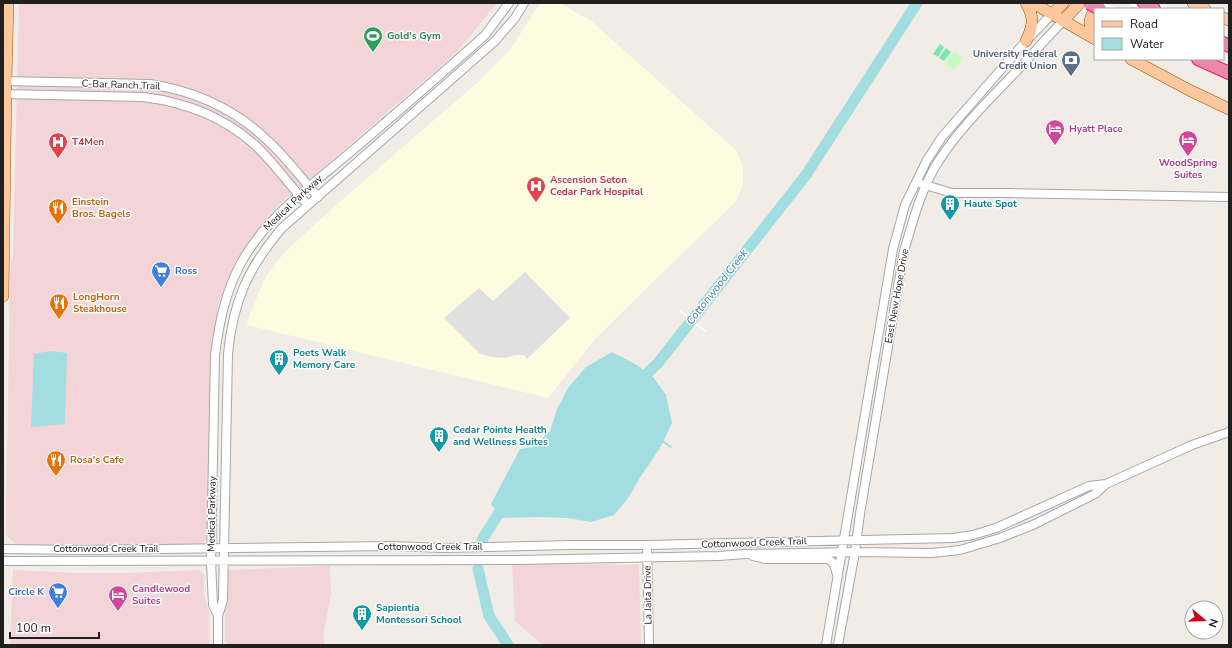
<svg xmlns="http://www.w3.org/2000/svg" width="1232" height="648" viewBox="0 0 1232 648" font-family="'Nunito Sans',sans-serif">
  <rect width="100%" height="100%" fill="#f1ece6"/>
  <path fill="#f3d4d7" d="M19,3h478l-41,50 -144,124 -20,16 -23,22 -33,48 -17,39 -7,44 -4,189 -5,9 -75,1h-111l-11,-10 4,-263 3,-20z
    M512,564l127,1 2,80h-98l-28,-24z
    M330,566l1,28 -8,41 2,10h-96l-4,-3v-35l4,-37z
    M13,570l65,3h49l72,-3 5,5v20l5,17v31l-2,2h-197z"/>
  <path fill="#fffbe1" d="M540,3h20l31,18 146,130 6,16v18l-7,16 -141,138 -47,59 -301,-73 2,-9 16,-38 19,-25 52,-48 141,-122 33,-33z"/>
  <path fill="#c3fec0" d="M954,52l9,6 -9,12 -9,-6z"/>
  <path fill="#7de7b0" d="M940,44l4,3 -6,10 -5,-3z
    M946,48l5,4 -7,9 -5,-3z"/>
  <path fill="#e0e0e0" d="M525,272l45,46 -43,41 -3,-4h-9l-9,3 -15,-1 -12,-4 -35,-35 35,-30 14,13z"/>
  <path fill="#a2dde2" d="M50,351l17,2 -2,71 -34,3 3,-73z
    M612,352l25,13 16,12 13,18 6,28 -12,25 -19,28 -15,25 -12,14 -23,7 -23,-4 -26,-1 -41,1 -10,-14 29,-55 13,-2 17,-16 7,-22 11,-21 18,-21z"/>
  <path fill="#fff" d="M1068,3h39l10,6h-22v9z
    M1127,3h32l9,5 -30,1z
    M680,310l26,21 -1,1 -26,-21z"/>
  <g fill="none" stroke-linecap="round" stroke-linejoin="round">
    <path stroke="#a2dde2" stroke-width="2" d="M662,441l9,6"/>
    <path stroke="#a2dde2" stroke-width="11" d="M637,383l21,-20 148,-188 111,-172
      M482,540l20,-32 5,-5
      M478,569l11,47 19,29"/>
    <g stroke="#a7a7a7" stroke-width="10">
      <path id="minor" d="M3,81l147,3c44,7 85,25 117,56 19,17 34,38 51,57
        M3,94l140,3c41,5 81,20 112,48 19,18 35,41 53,60
        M922,184l30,9h56l221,4
        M647,545l2,100
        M3,549l81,1 308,-4 52,2 128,-3h75l306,-7 20,-3 23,-7 93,-42 17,-2 86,-39 37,-13
        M753,556l12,3h62c8,3 8,8 10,16
        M3,561l514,-1 202,-4 26,-2 110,-2 77,1 28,-3 40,-12 35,-14 60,-30 11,-10
        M218,616l-5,-11 -2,-44 4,-206c4,-31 10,-62 25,-90 24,-46 68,-77 107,-110 43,-36 85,-73 127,-110l11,-10 24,-32
        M218,645v-29l5,-16 5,-246c5,-53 20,-86 54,-126l212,-186 21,-24 9,-15
        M826,645l67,-396 12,-44 22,-45 15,-23 84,-96 26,-27
        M838,645l17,-93 5,-38 44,-263c9,-30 17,-62 34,-89 19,-30 46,-57 71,-83 18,-19 36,-39 54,-58"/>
    </g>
    <g stroke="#9c5300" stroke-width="12">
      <path id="major" d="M1033,3l62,36
        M1193,3l12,6
        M1095,10c-7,9 -6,18 0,27
        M1052,14l11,-11
        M1223,18l6,2
        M1063,21l17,-18
        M1026,41c7,-14 9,-23 0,-38
        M1131,59l58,31 40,19
        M3,296l3,-215 2,-78"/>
    </g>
    <g stroke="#ea187c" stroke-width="14">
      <path id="highway" d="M1144,3l10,6
        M1223,43l6,3
        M1198,59l31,14"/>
    </g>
    <use href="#minor" stroke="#fff" stroke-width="8"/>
    <use href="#major" stroke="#ffc79d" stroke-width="11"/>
    <use href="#highway" stroke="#ef87a8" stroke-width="12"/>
    <g stroke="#ea187c" stroke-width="14" stroke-linecap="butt">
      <path id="highway-bridge" d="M1089,3l11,6"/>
    </g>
    <use href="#highway-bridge" stroke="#ef87a8" stroke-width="12"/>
  </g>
  <defs>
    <g id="stadium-pin" transform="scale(1)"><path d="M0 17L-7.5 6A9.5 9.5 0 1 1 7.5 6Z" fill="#2e9e5b" stroke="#fff"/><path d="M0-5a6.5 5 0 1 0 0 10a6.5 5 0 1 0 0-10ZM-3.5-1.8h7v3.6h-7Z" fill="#fff"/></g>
    <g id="bank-pin" transform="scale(1)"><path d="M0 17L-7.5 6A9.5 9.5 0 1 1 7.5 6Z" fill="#5c6f8a" stroke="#fff"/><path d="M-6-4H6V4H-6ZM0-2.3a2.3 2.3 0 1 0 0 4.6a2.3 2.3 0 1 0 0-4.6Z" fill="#fff"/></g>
    <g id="hotel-pin" transform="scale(1)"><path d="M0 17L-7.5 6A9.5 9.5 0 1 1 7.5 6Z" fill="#d1479c" stroke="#fff"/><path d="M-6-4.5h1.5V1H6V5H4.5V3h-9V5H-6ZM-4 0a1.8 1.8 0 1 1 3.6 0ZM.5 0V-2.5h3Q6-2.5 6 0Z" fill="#fff"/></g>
    <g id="hospital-pin" transform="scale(1)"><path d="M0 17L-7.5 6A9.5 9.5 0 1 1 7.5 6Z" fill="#e0444e" stroke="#fff"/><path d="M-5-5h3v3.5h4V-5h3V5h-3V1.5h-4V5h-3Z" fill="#fff"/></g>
    <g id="building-pin" transform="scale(1)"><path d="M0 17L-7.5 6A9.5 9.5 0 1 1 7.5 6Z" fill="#0f9aa8" stroke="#fff"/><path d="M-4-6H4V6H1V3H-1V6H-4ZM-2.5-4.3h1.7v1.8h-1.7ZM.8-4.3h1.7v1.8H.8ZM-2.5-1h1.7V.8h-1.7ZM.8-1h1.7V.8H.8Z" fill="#fff"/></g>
    <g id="restaurant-pin" transform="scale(1)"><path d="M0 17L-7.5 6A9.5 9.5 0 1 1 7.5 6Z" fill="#e8710a" stroke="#fff"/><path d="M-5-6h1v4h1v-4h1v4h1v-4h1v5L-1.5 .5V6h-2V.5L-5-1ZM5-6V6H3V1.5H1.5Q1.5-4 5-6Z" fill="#fff"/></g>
    <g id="supermarket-pin" transform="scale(1)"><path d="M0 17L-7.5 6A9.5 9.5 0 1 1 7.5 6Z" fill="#3f7fe0" stroke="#fff"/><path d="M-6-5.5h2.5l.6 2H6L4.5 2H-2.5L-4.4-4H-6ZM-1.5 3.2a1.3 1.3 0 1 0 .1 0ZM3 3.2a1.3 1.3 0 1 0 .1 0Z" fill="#fff"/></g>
  </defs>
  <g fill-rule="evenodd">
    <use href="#stadium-pin" x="373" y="36"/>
    <use href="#bank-pin" x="1071" y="60"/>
    <use href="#hotel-pin" x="1055" y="129"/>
    <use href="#hotel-pin" x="1188" y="140"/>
    <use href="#hospital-pin" x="58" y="142"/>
    <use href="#hospital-pin" x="536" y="186"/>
    <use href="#building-pin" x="950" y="204"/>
    <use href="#restaurant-pin" x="58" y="208"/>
    <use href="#supermarket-pin" x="161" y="271"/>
    <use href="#restaurant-pin" x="59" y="303"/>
    <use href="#building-pin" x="279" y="359"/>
    <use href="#building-pin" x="439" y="436"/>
    <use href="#restaurant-pin" x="56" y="460"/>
    <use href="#supermarket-pin" x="58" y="592"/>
    <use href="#hotel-pin" x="118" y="595"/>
    <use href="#building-pin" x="362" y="614"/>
  </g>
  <g text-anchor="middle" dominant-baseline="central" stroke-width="3" stroke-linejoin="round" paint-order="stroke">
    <g font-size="10" font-weight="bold" fill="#27864d" stroke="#fff" text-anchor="start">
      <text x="387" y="36">Gold's Gym</text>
    </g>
    <g font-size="10" font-weight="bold" fill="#4e5e75" stroke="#fff" text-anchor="end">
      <text x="1057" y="54">University Federal<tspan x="1057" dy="12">Credit Union</tspan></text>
    </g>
    <g font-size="10" fill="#202020" stroke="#fff">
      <text transform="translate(121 85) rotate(2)">C-Bar Ranch Trail</text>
      <text transform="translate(293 203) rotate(-43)">Medical Parkway</text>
      <text transform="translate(897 296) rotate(-80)">East New Hope Drive</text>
      <text transform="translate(212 514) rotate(-89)">Medical Parkway</text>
      <text transform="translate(754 543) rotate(-2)">Cottonwood Creek Trail</text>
      <text x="430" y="547">Cottonwood Creek Trail</text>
      <text x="106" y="549">Cottonwood Creek Trail</text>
      <text transform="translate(648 595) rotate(-91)">La Jaita Drive</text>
    </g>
    <g font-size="10" font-weight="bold" fill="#b23c85" stroke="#fff" text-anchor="start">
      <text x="1069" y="129">Hyatt Place</text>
      <text x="1188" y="163" text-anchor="middle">WoodSpring<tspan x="1188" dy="12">Suites</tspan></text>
      <text x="132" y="589">Candlewood<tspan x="132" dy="12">Suites</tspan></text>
    </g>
    <g font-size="10" font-weight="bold" fill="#be3a42" stroke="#fff" text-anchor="start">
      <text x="72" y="142">T4Men</text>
      <text x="550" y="180">Ascension Seton<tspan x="550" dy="12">Cedar Park Hospital</tspan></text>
    </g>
    <g font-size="10" font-weight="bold" fill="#c56008" stroke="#fff" text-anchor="start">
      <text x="72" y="202">Einstein<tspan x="72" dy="12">Bros. Bagels</tspan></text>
      <text x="73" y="297">LongHorn<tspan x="73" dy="12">Steakhouse</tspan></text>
      <text x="70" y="460">Rosa's Cafe</text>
    </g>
    <g font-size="10" font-weight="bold" fill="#0d838f" stroke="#fff" text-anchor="start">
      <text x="964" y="204">Haute Spot</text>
      <text x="293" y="353">Poets Walk<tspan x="293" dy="12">Memory Care</tspan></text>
      <text x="453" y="430">Cedar Pointe Health<tspan x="453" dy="12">and Wellness Suites</tspan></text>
      <text x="376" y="608">Sapientia<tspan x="376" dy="12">Montessori School</tspan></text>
    </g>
    <g font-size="10" font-weight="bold" fill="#366cbe" stroke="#fff" text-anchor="start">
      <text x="175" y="271">Ross</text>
      <text x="44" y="592" text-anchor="end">Circle K</text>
    </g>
    <g font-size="11" font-style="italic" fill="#3c7ba0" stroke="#fff">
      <text transform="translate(717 287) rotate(-52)">Cottonwood Creek</text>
    </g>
  </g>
  <rect width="1232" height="648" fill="none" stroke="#202020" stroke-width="8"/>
  <rect x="1094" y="8" width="130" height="52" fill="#ffffff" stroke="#a6a6a6"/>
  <rect x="1102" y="21" width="20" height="6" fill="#ffc79d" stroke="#a6a6a6"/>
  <text x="1130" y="28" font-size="12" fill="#202020">Road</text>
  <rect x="1102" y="38" width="20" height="12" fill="#a2dde2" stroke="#a6a6a6"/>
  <text x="1130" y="48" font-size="12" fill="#202020">Water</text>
  <g transform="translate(1204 620) rotate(109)"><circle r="19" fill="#ffffff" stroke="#a6a6a6"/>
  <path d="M0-3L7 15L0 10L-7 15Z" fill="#d0001c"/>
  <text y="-6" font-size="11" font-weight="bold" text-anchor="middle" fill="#202020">N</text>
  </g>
  <path d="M10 632v6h89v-6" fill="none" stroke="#202020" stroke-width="2"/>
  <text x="16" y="632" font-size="12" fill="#202020" stroke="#ffffff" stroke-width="3" paint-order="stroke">100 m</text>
</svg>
